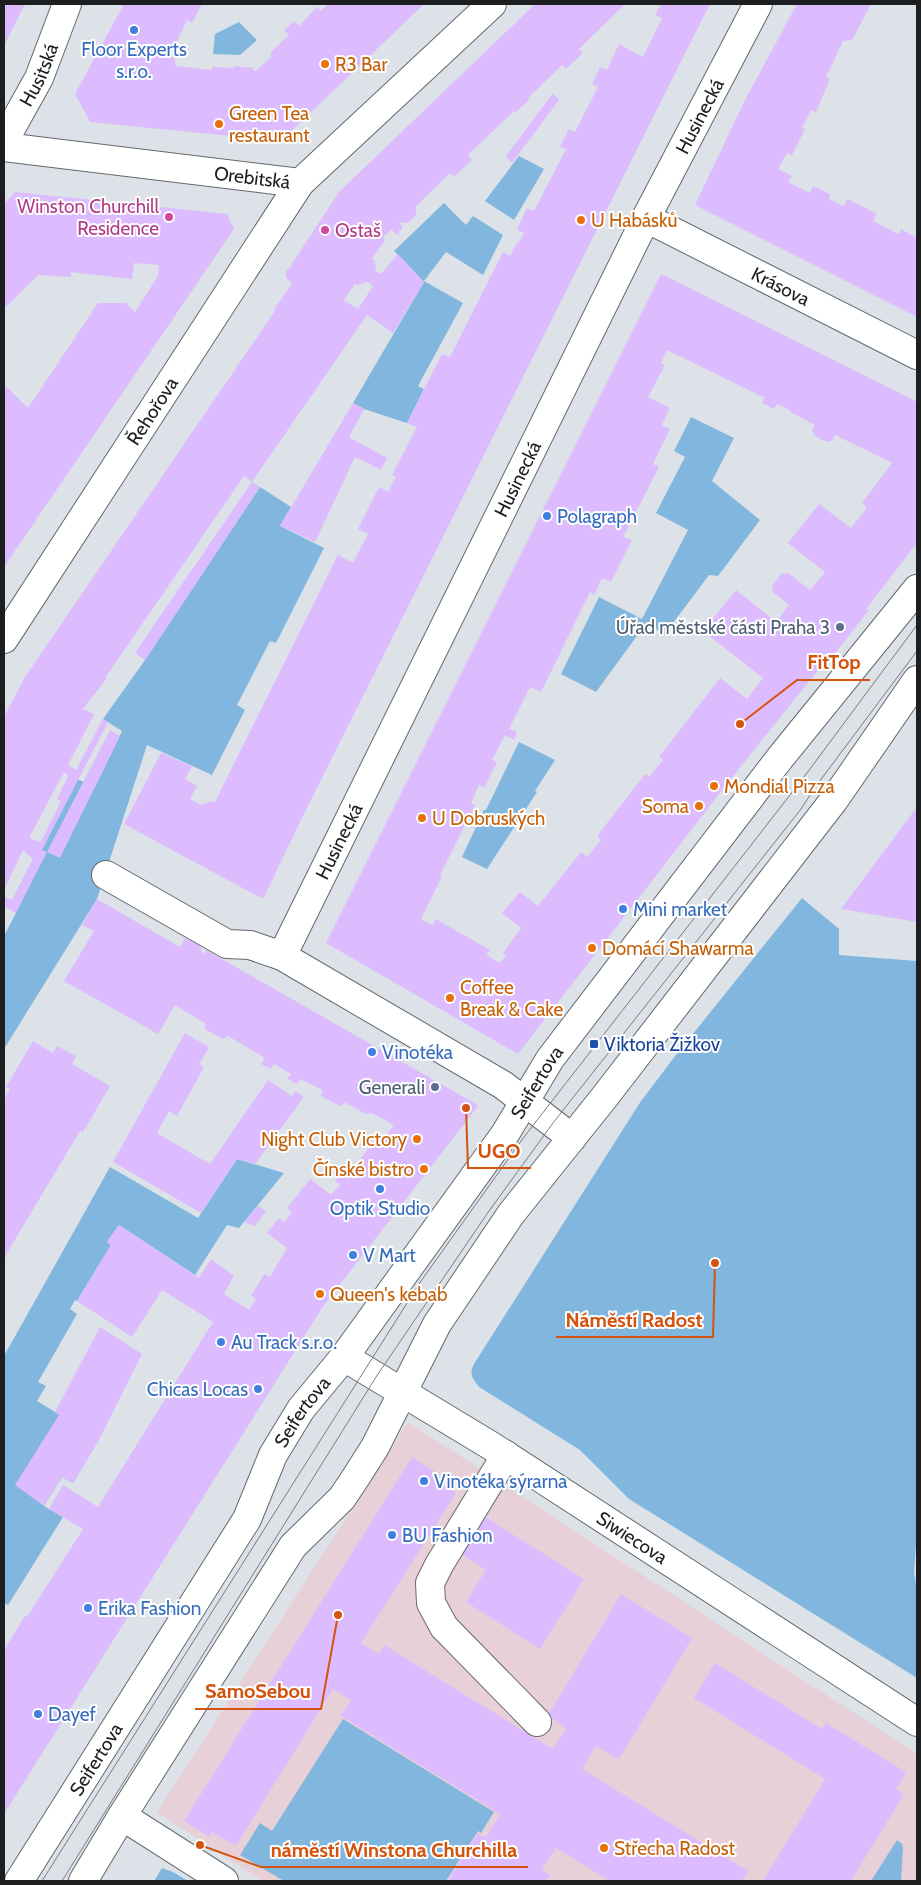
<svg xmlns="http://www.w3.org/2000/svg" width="921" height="1885" viewBox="0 0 921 1885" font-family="Cabin,sans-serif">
  <rect width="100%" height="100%" fill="#dce2e7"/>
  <path fill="#e8d0d9" d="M408,1422l509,332v127h-655l-105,-69z"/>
  <path fill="#81b7de" d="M239,22l18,18 -17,15 -27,-1 2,-20z
    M519,156l25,13 -30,51 -29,-19z
    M444,203l22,22 7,-9 30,19 -20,40 -37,-23 -22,29 39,22 -45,83 6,3 -17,34 -43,-14 -11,-6 71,-121 -30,-31z
    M691,417l43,21 -22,43 48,39 -42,56 -9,-1 -45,60 -17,-13 -51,70 -35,-18 38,-77 43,22 46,-89 -32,-17 29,-56 -11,-6z
    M260,487l31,20 -11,19 44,22 -48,95 -6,-2 -33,64 8,5 -33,65 -65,-30 -50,154 -93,150v-113l12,-23 -8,-5 67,-130 20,9 27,-56 -19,-12 42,-59z
    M519,742l36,18 -20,31 2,1 -50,77 -25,-12 22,-47h2z
    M802,898l37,31v26l78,6v570l-3,41 3,19v87l-288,-179 -49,-49 -101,-63c-7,-9 -10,-13 -5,-23l167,-263 35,-46z
    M237,1159l47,14 -45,55 -12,-3 -32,50 -76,-50 -12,17 4,3 -34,56 -2,-1 -5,9 7,5 -39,68 8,4 -9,15 62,38 -26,44 -11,-6 -18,29 19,11 -55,88 -4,-2v-247l106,-189 88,51z
    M343,1719l151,93 -13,21 -3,-2 -32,50h-162l-44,-26 20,-32 12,8z
    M897,1840l5,4 1,4 -2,33h-30z
    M162,1868l11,4 15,9h-34z"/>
  <path fill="#dcbcfe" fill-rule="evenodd" d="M4,4h21l-21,42z
    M124,4h78l-10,19 -5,-3 -17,36 4,2 2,8 36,4v-3l22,1v-2l20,2 -1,3h3l16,-15 -2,-3 19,-18 -5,-5 10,-9 5,5 18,-19 4,4 7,-7h96l-143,137 -191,-19 -15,-28z
    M535,4h90l-46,45 4,4 -17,16 -4,-4 -34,33 1,2 -14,13 -1,-2 -46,44 4,5 -18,17 -4,-4 -34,33v9l-8,8 -10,-1 5,5 -6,8 -6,-6 -8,9 2,2 -13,19 3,2 1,10 5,3 17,-20 26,28 -31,51 -26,-18 -115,167 -8,-6 -139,202h2l-24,31 11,5 -26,51 8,5 27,-51 5,3 -66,128 5,2 -31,61 -12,-7v-9l8,3 21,-41 -10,-9 -19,40v-173l21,-40 250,-366 -1,-1 18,-27 -6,-5v-7l6,-5 -1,-1 48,-73zM368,282l5,4 -15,23 -14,-9 11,-16 2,1zM64,772l4,4 -11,23 4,2 -20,41 -12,-4z
    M661,4h49l-407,812 -40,83 -139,-75 37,-71 31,13 -7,13 12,7 -7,13 11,6 10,-4 4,1 123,-247 15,8 15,-29 -10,-5 21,-42 9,5 8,-15 -4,-2 25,-48 -10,-4 17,-34 18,-35 8,3 53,-105 7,4 7,-13h1l6,-10 -7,-4 10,-21 7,3 32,-62 -6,-2 9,-18 6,3 23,-45 -6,-3 8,-17 7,3 12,-26 24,13 19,-39 -7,-3z
    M797,4h68l5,2 -18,34 -9,1 -17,36 4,2 -14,33 -5,-2 -9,18 3,1 -13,26 -5,-2 -9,16 14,7 -4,6 22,11 3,-7 17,8 -1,5 15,7 3,-7 30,15 -4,7 26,13 2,-5 16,9v79l-222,-112 50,-105z
    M553,93l6,7 -47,63 -6,-7z
    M15,192l212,22 7,15 -230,338v-177l3,-3 21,21 70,-105h28l9,9 23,-36 1,-11 -25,-2 -2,16 -61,-7v5l-33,-2 -34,34v-105z
    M661,274l256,128v141l-51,66 3,1 -40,51 -2,-2 -97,121 -212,274 -192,-111zM667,350l98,48 -3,5 12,6 3,-5 14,7 -1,1 25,13 -3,5 3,6 12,6 6,-2 2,-5 57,28 -30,40 5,5 -16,20 -32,-24 -31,39 37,29 -15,18 -22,-17 -7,1 -9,12 1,6 16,13 -13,17 -40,-32 -33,41 60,47 -16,21 -27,-21 -61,79 4,3 -14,17 -4,-3 -48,62 4,4 -14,17 -6,-5 -43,54 -18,-14 -18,21 19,15 -18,25 3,3 -6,7 -14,-8 4,-5 -54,-31 -3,6 -12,-6 21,-43 -2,-1 35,-70 -4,-2 8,-18 5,3 13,-26 -5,-2 13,-25 9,5 3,-8 -8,-3 21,-42 11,5 49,-100 4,3 8,-17 9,4 21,-42 -9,-3 36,-70 -6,-3 17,-35 -8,-4 8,-17 -22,-11 17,-32 -4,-2z
    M353,403l11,6 -15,28 38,21 -6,12 -26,-13 -40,85 -35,-16z
    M252,482l8,5 -115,173 -10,-7z
    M110,730l10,6 -60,122 -13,-6z
    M917,807v115l-76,-13z
    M97,899l83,48 5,-9 15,8 3,9 3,-5 270,154 2,2 -154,199 -320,509v-164l21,-34 2,1 56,-88 -34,-20 14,-24 35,22 115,-185 -51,-32 -30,47 -55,-36 34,-56 -4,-3 12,-17 80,53 12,-19 23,17 -10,18 25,16 7,-11 -5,-3 13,-22 6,3 17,-29 -20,-15 12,-15 5,4 8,-10 -5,-4 23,-29 21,16 9,-10 -5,-4 15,-19 5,4 19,-25 5,3 15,-19 -22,-12 -6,1 -22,-12 -1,3 -3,1 -19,-10 2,-6 -23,-11 -3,5 -10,-5 4,-5 -17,-10 -3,5 -10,-5 4,-6 -37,-22 -5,3 -18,-10v-6l-30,-18 -17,29 -94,-53 30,-50 -12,-6z
    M185,1033l22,13 1,3 -9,15 5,3 -27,49 -8,-5 -12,22 53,31 58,-84 24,16 4,-5 8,6 -49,67 -18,-5 -36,54 -88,-51z
    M33,1041l20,12 4,-7 19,10 -4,8 38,22 -27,46 -3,-1 -76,127v-158l6,-11 -4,-2z
    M258,1206l8,5 -11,15 -11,-4z
    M100,1327l42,27 -43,86 -26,43 -11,-6 -18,29 -29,-21 44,-70 -4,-3z
    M412,1457l25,16 -4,6 23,14 -95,150 18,11 5,-9 169,104 13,-21 -18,-13 73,-121 71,44 -73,121 -23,-13 -14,23 166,102 -6,10h-132l-54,-33 -14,22 8,6 -4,5h-98l30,-48 7,5 15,-24 -159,-98 10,-16 -18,-11 -97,157 -24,-14 -3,5 -25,-16z
    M479,1513l105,66 -44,70 -74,-47 20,-32 -31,-20z
    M715,1663l107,66 4,-6 80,49 -10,17 8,5 -53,87h-88l62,-102 -131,-81z"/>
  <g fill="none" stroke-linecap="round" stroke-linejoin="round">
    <g stroke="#63696c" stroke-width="30">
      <g id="minor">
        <path id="s1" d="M4,147l296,36"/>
        <path id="s2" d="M646,218l271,137"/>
        <path id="s3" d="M4,639l296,-456 192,-179"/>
        <path d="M106,875l121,69 23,1 32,11 221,129 69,53"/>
        <path id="s4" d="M282,956l364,-738 112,-214"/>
        <path id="s5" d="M344,1357l149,90 424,275"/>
        <path d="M506,1455l-67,110 -9,18 1,20 13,24 93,95"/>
        <path d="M122,1816l102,65"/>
        <path id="s6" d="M19,1881l228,-362 26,-64 28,-46 43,-52 161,-223 45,-75 230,-301 137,-169"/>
        <path d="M83,1881l39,-65 171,-270 49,-48 14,-21 19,-30 62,-123 74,-110 92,-115 231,-299 83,-120"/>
      </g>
    </g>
    <g stroke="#63696c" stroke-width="30">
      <g id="major">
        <path id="s7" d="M4,141l35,-63 28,-74"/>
      </g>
    </g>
    <use href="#minor" stroke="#fff" stroke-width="28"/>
    <use href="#major" stroke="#fff" stroke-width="28"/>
    <path stroke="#787c7f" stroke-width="1" d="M42,1881l379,-600 103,-144 280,-360 113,-152
      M62,1881l314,-504 113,-166 64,-88 248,-314 15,-23 101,-135"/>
  </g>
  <g fill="#3f7fe0" stroke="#fff" stroke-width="2">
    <circle cx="134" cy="30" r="5"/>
    <circle cx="547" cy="516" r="5"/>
    <circle cx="623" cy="909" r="5"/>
    <circle cx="372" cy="1052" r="5"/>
    <circle cx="380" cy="1189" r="5"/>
    <circle cx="353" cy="1255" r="5"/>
    <circle cx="221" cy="1342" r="5"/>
    <circle cx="258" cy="1389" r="5"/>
    <circle cx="424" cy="1481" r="5"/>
    <circle cx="392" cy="1535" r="5"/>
    <circle cx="88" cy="1608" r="5"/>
    <circle cx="38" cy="1714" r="5"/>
  </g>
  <g fill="#e8710a" stroke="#fff" stroke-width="2">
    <circle cx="325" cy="64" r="5"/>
    <circle cx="219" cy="124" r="5"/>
    <circle cx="581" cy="220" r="5"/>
    <circle cx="714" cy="786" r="5"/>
    <circle cx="699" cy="806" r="5"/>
    <circle cx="422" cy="818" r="5"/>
    <circle cx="592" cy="948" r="5"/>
    <circle cx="450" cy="998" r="5"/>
    <circle cx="417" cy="1139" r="5"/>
    <circle cx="424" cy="1169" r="5"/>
    <circle cx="320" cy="1294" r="5"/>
    <circle cx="604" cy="1848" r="5"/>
  </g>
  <g fill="#d1479c" stroke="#fff" stroke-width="2">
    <circle cx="169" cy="217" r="5"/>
    <circle cx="325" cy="230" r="5"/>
  </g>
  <g fill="#5c6f8a" stroke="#fff" stroke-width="2">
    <circle cx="840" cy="627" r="5"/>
    <circle cx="435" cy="1087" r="5"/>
  </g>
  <rect fill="#1a4fb4" stroke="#fff" stroke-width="2" x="589" y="1039" width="10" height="10" rx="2.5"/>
  <g text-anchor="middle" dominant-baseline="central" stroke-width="4" stroke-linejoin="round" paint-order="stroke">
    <g font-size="19" fill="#366cbe" stroke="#fff" text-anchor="start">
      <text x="134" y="49" text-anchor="middle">Floor Experts<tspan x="134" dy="22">s.r.o.</tspan></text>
      <text x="557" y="516">Polagraph</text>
      <text x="633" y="909">Mini market</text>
      <text x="382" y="1052">Vinotéka</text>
      <text x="380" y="1208" text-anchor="middle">Optik Studio</text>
      <text x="363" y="1255">V Mart</text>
      <text x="231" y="1342">Au Track s.r.o.</text>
      <text x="248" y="1389" text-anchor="end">Chicas Locas</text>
      <text x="434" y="1481">Vinotéka sýrarna</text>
      <text x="402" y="1535">BU Fashion</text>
      <text x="98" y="1608">Erika Fashion</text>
      <text x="48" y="1714">Dayef</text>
    </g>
    <g font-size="19" fill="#c56008" stroke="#fff" text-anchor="start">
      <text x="335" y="64">R3 Bar</text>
      <text x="229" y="113">Green Tea<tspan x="229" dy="22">restaurant</tspan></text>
      <text x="591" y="220">U Habásků</text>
      <text x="724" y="786">Mondial Pizza</text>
      <text x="689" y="806" text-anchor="end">Soma</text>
      <text x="432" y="818">U Dobruských</text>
      <text x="602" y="948">Domácí Shawarma</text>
      <text x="460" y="987">Coffee<tspan x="460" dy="22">Break &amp; Cake</tspan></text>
      <text x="407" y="1139" text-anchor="end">Night Club Victory</text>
      <text x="414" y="1169" text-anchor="end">Čínské bistro</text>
      <text x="330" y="1294">Queen's kebab</text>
      <text x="614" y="1848">Střecha Radost</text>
    </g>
    <g font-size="19" fill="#1c1e20" stroke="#fff">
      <text stroke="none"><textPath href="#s7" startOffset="75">Husitská</textPath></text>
      <text stroke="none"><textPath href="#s4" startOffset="938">Husinecká</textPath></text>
      <text stroke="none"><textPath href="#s1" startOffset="250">Orebitská</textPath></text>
      <text stroke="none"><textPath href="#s2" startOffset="151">Krásova</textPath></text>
      <text stroke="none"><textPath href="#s3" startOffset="272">Řehořova</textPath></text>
      <text stroke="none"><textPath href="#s4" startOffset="532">Husinecká</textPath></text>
      <text stroke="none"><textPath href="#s4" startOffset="128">Husinecká</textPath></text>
      <text stroke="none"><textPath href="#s6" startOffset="954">Seifertova</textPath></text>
      <text stroke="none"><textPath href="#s6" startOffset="549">Seifertova</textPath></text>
      <text stroke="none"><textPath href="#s5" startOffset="340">Siwiecova</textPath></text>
      <text stroke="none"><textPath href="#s6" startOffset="144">Seifertova</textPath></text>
    </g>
    <g font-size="19" fill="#b23c85" stroke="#fff" text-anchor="end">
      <text x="159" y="206">Winston Churchill<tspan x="159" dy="22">Residence</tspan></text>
      <text x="335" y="230" text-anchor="start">Ostaš</text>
    </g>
    <g font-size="19" fill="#4e5e75" stroke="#fff" text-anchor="end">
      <text x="830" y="627">Úřad městské části Praha 3</text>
      <text x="425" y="1087">Generali</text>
    </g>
    <g font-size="19" fill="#164399" stroke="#fff" text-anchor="start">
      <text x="604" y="1044">Viktoria Žižkov</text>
    </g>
  </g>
  <path fill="none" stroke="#d4530e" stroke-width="2" d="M740 724L797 680H870M466 1108L468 1168H531M715 1263L713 1337H556M338 1615L321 1709H195M200 1845L261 1867H528"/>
  <g fill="#d4530e" stroke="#fff" stroke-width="2">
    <circle cx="740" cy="724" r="5"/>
    <circle cx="466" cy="1108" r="5"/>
    <circle cx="715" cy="1263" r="5"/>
    <circle cx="338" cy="1615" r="5"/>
    <circle cx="200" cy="1845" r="5"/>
  </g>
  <g font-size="20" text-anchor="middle" font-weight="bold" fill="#d4530e" stroke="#fff" stroke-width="4" stroke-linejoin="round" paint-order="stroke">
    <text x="834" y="669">FitTop</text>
    <text x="499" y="1158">UGO</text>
    <text x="634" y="1327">Náměstí Radost</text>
    <text x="258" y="1698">SamoSebou</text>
    <text x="394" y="1857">náměstí Winstona Churchilla</text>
  </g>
  <rect width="921" height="1885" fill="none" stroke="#1c1e20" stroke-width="10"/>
</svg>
